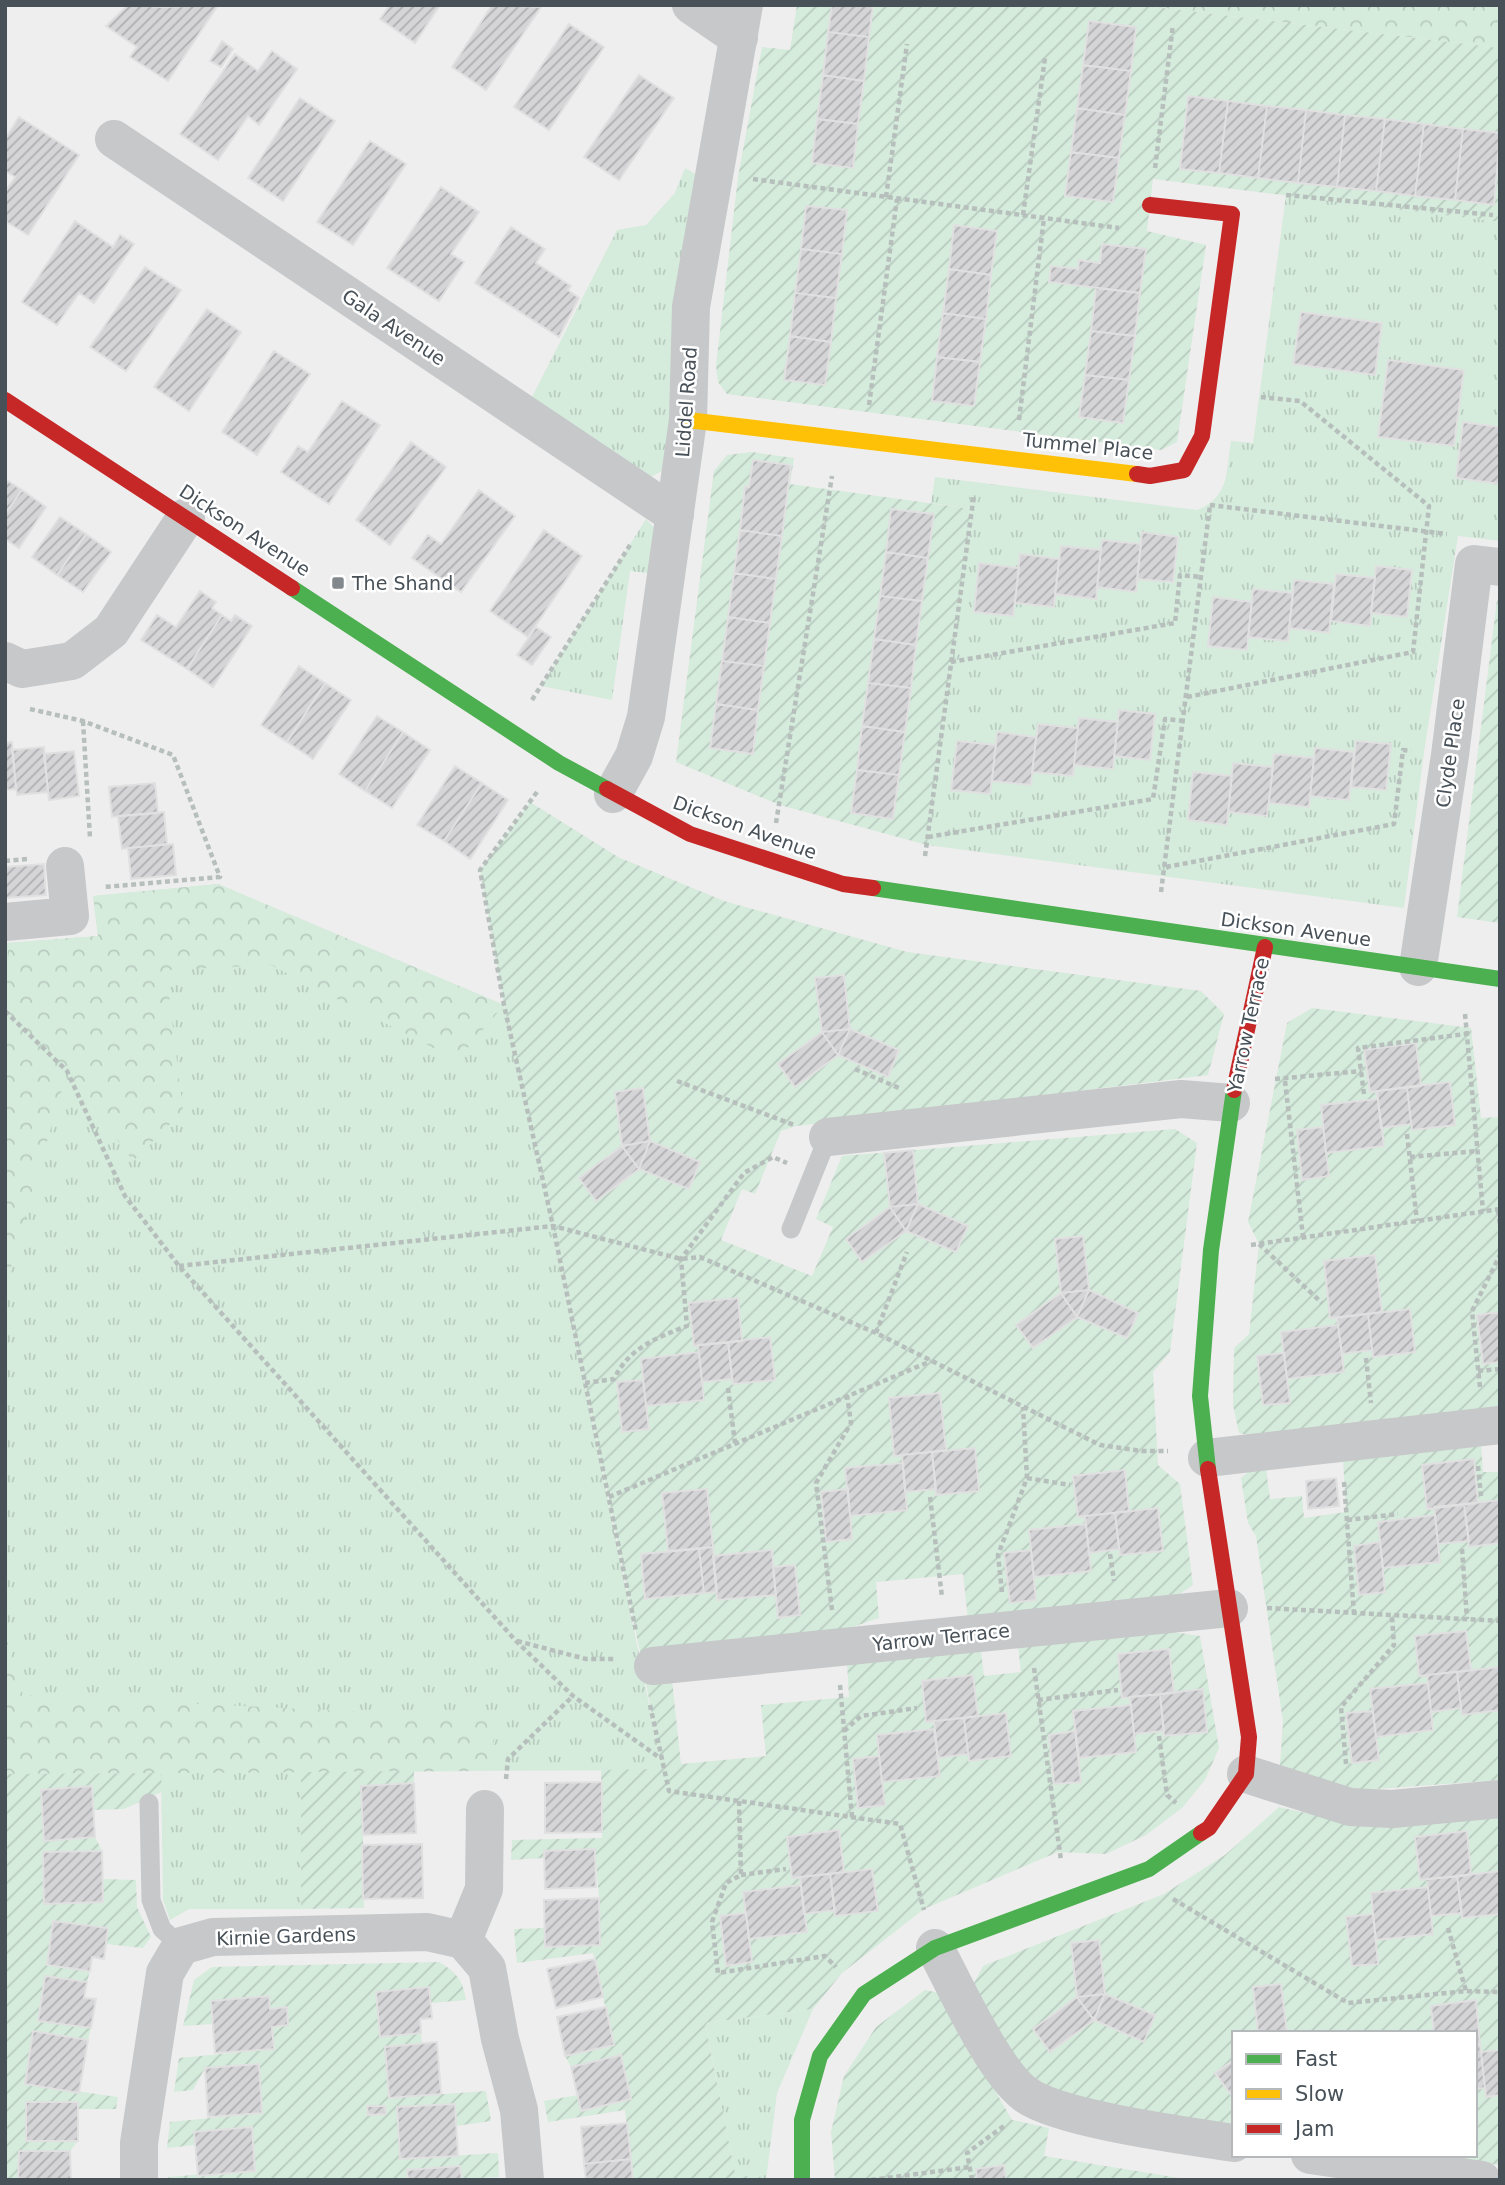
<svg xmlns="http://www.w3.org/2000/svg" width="1505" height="2185" viewBox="0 0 1505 2185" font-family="'DejaVu Sans',sans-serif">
  <defs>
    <pattern id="grass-tufts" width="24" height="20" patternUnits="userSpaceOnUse" patternTransform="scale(1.75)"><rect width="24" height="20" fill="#d5ebdc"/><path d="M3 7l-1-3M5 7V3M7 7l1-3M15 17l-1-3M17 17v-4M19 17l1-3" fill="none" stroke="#b8cbbf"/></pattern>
    <pattern id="forest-crowns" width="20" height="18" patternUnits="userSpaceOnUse" patternTransform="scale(1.75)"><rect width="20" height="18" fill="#d5ebdc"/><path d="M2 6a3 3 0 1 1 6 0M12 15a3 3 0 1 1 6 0" fill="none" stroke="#b8cbbf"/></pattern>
    <pattern id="garden-furrows" width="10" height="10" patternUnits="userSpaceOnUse" patternTransform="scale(1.75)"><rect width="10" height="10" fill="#d5ebdc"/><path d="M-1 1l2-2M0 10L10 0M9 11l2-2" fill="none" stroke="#b8cbbf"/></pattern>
    <pattern id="building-hatch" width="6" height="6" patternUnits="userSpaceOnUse" patternTransform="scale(1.75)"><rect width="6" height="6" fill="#d5d5d7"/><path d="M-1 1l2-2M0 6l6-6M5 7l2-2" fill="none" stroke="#afafb1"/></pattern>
  </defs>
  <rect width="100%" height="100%" fill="#efeeee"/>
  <path fill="url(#grass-tufts)" d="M685,168l12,7 -26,291 -22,12 -118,-79 86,-169 29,-5 29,-32z
    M1286,195l214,27v319l-42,-5 -34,216 -20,156 -477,-63 45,-336 -41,-6 4,-26 262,33c33,-13 29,-39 34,-69l22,2z
    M646,519l13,14 -5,41 -24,-3 -18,129 -71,-14z
    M218,884l286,121 49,221 107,533 -4,11 -355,2v137h-112l-19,11 -7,-20 -2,-127 -156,1v-831l93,-7 -5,-40z
    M813,2009l-36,84 -11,87h-14v-5l-16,3 -31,-155z"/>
  <path fill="url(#forest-crowns)" d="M1138,5h362v43z
    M218,884l286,121 -47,55 -186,-95 -105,5 17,141 -50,50 -66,-89 -62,216v-317l6,-28 87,-7 -5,-40z
    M5,1633l18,62 478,24 -17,52 -479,3z"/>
  <path fill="url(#garden-furrows)" d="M797,5h341l362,43v174l-347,-43 -6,52 59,14 -29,197 -16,8 -434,-56 -9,-12 -2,-16 22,-189 24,-130 28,3z
    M752,452l42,6 -4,26 182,25 -45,336 -147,-40 -104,-43 38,-291 13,-16z
    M1500,597v326l-43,-6 40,-317z
    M530,802l88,55 106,44 183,51 294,39 23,23 -16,61 -412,51 -15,5 -26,63 -13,-5 -21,51 91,36 21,-49 -17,-8 26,-63 333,-27 22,14 -27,209 -17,20 5,93 22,19 13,101 -18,12 -207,22 -5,-45 -87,8 3,36 -44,15 -195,19 -87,-426 -49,-221 -24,-135z
    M1312,1008l159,20 10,90 19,-1v293l-244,27 -17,-4 -6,-28 1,-57 15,-14 10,-90 -11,-22 39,-199z
    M1481,1443l2,29h17v308l-151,11 -69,-26 3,-43 -27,-186 -8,-13 -7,-45 11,-9 14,-1 4,31 32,-3 2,22 42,-6 -3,-52z
    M1173,1632l27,4 19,112 -14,32 -23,28 -36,27 -40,19 -48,-2 -134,57 -82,64 -29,36 -108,14 31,155 16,-3v5h-119l-8,-70 -77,12 -4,-21 34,-6 4,16 49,-12 -11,-44 -49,12 -6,-11 49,-11 -21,-92 -76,10 -3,-34 31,-1 54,-30 -4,-49 -51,9 -33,2 1,-20 90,-2 -1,-68 55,-1 4,-10 -14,-76 26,-3 9,84 85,-8 -5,-51 88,-8 -2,-34 134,-12 3,25 37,-4 -3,-25z
    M414,1771v12l-51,52 1,73 -63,1v-137z
    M161,1773l1,19 -38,17 -31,1 -2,-24 -50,4 3,50 51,-3 7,14v28l34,1 1,27 14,30 -8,11 -37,-4 2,-16 -61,37 43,6 -3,11 -42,-6 -7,44 53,8 -3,12 -55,-9 -8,53 93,13 -2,12h-38v-7h-52v39h52l-8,10h-51l-1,29h-13v-406z
    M1279,1807l89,20 132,-10v348l-78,-10h53v-122h-241v92c-38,-6 -175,-20 -198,-40 -19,-15 -49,-77 -63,-100l10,-19 181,-72 61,-39z
    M439,1962c17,10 24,18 27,38l-35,3 -2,-16 -53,6 4,44 41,-4 1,10 -37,4 4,51 97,-7 5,30 -35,5 -2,-22 -57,3 3,52 98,-6 1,24 -38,2 -1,-13 -53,4 1,10h-240v-3l87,-7 -4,-43 -57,5 1,13 -28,3 3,-26 92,-9 -3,-49 -54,4 -12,22 -19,2 5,-34 94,-9 -1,-22 16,-2 -1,-18 -17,2 -1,-13 -58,5 2,23 -30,2 11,-46 18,-13z
    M925,1990l14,3 73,127 37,8 -5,28 148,24h-357l-4,-48 13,-56 32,-49z"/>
  <path fill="url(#building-hatch)" stroke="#e0e0e1" stroke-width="2" d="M128,5l35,2 55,-2 -50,76 -38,-24 7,-10 -31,-21z
    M390,5h50l-25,38 -35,-24z
    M492,5l49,2 -55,83 -34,-23z
    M832,5h41l-4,32 -41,-5z
    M1089,21l47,6 -5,44 -48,-6z
    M569,24l35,23 -55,83 -35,-23z
    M828,32l41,5 -5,44 -41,-6z
    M222,41l11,8 -12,18 -11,-6z
    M272,51l25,18 -38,56 -11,-9 -30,44 -38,-26 55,-80 23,17z
    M1083,65l48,6 -6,44 -48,-7z
    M639,75l35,23 -55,82 -35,-23z
    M823,75l41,6 -6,43 -41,-5z
    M1188,96l40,5 -9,72 -39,-4z
    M300,98l35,23 -52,80 -35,-23z
    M1228,101l39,5 -9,72 -39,-5z
    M1267,106l39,4 -8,73 -40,-5z
    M1077,108l48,7 -6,43 -48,-6z
    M1306,110l39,5 -8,72 -39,-4z
    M1345,115l40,4 -9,72 -39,-4z
    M19,117l60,38 -51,80 -23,-14v-29l10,-15 -10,-6v-32z
    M817,119l41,5 -5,44 -41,-5z
    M1385,119l39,5 -9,72 -39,-5z
    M1424,124l39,5 -8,71 -40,-4z
    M1463,129l37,4 -6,72 -39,-5z
    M370,141l36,23 -53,81 -36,-23z
    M1071,152l48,6 -6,44 -48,-6z
    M441,187l38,25 -28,42 13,8 -25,39 -52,-33z
    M806,206l41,4 -5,44 -41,-5z
    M75,221l38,26 7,-12 14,9 -40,59 -15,-10 -22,32 -35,-23z
    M954,225l43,6 -6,44 -42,-6z
    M511,227l34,22 -9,14 35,23 -3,4 11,8 -20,39 -84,-54z
    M1102,244l44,5 -6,44 -91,-11 2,-16 27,3 1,-9 21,3z
    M801,249l41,5 -6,44 -41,-5z
    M145,267l36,23 -55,81 -36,-24z
    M949,269l42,6 -5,44 -43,-6z
    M1096,288l44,5 -5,43 -44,-5z
    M795,293l41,5 -5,44 -41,-6z
    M207,309l34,23 -52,79 -35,-24z
    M1301,312l81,11 -7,52 -82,-11z
    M943,313l43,6 -6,43 -43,-5z
    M1091,331l44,5 -6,44 -44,-5z
    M790,336l41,6 -6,43 -41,-5z
    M274,351l36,23 -53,81 -35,-23z
    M937,357l43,5 -6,44 -42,-5z
    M1388,360l76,10 -10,76 -76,-9z
    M1085,375l44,5 -6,43 -44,-6z
    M342,401l38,24 -51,79 -48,-32 17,-26 10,6z
    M1463,422l37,5v57l-44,-6z
    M411,442l35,25 -56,78 -34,-25z
    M753,460l38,5 -9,71 -42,-6 5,-44 4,1z
    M5,479l17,11 -17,24z
    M22,490l24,17 -27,41 -14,-9v-25z
    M479,490l36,26 -54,76 -49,-34 16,-23 13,9z
    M891,509l43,5 -6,44 -42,-6z
    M60,517l26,17 -29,41 -25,-18z
    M544,530l38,26 -54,81 -38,-26z
    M740,530l42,6 -6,43 -42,-6z
    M1142,532l36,5 -5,45 -36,-3z
    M86,534l25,18 -28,40 -26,-17z
    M1102,540l39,4 -5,48 -39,-5z
    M1061,546l40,4 -5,49 -41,-5z
    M886,552l42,6 -6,43 -42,-5z
    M1020,554l39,5 -5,48 -39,-4z
    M979,563l40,5 -6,48 -39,-4z
    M1376,566l36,4 -5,47 -36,-4z
    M734,573l42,6 -6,44 -42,-6z
    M1336,574l39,4 -5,48 -39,-5z
    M1294,580l40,4 -5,49 -40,-5z
    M1253,589l40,4 -5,48 -40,-4z
    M200,591l16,11 -4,6 10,7 -35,54 -46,-29 16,-25 19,12z
    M880,596l42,5 -6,44 -42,-6z
    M1213,597l39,5 -5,48 -39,-4z
    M222,615l9,6 4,-6 17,11 -39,61 -26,-18z
    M728,617l42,6 -6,43 -42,-5z
    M536,627l15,10 -19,28 -15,-10z
    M874,639l42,6 -5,43 -43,-5z
    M722,661l42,5 -6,44 -42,-6z
    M299,666l26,17 -38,59 -26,-17z
    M325,683l26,17 -38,59 -26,-17z
    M868,683l43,5 -6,44 -43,-6z
    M716,704l42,6 -5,44 -43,-6z
    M1119,710l36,4 -5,46 -36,-4z
    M377,716l26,16 -38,59 -26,-17z
    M1079,718l39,4 -5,47 -39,-4z
    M1038,724l40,4 -5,48 -41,-4z
    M862,726l43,6 -6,43 -42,-5z
    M403,732l27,18 -38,58 -27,-17z
    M997,732l39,5 -5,48 -39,-4z
    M957,741l39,4 -6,49 -39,-4z
    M1356,741l35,3 -5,46 -35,-3z
    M12,742l4,47 -11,1v-47z
    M44,747l4,45 -31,3 -5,-45z
    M1315,748l39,4 -5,48 -39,-4z
    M74,751l5,45 -30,4 -5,-46z
    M1274,754l40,4 -5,49 -40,-4z
    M1233,763l40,4 -6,49 -39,-4z
    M455,766l27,17 -38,58 -27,-16z
    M857,770l42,5 -6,44 -42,-6z
    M1193,772l39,4 -5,49 -39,-5z
    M155,783l3,30 -46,4 -3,-30z
    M482,783l26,17 -38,59 -26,-18z
    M164,812l3,32 -45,5 -4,-33z
    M173,844l3,31 -45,4 -3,-31z
    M44,864l2,31 -41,3v-31z
    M844,975l6,54 -28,3 -7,-54z
    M850,1029l-12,26 -16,-23z
    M850,1029l49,21 -11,27 -50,-22z
    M822,1032l16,23 -43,32 -17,-23z
    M1416,1043l5,43 -51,6 -6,-42z
    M1450,1082l5,43 -43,5 -5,-43z
    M1407,1087l4,37 -30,4 -4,-37z
    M643,1088l7,53 -28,5 -7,-54z
    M1378,1099l6,47 -58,7 -5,-48z
    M1323,1127l6,49 -27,4 -5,-50z
    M650,1141l-11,28 -17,-23z
    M650,1141l50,21 -11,27 -50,-20z
    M622,1146l17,23 -43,32 -17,-23z
    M913,1150l5,54 -28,3 -6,-54z
    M918,1204l-12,27 -16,-24z
    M918,1204l50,22 -12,26 -50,-21z
    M890,1207l16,24 -44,31 -16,-23z
    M1083,1236l6,54 -28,3 -6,-54z
    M1375,1255l7,57 -52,6 -6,-57z
    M1089,1290l-12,27 -16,-24z
    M1089,1290l49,23 -11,25 -50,-21z
    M1061,1293l16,24 -44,31 -17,-23z
    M738,1298l4,43 -48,5 -5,-43z
    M1410,1309l5,43 -42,5 -5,-43z
    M1500,1312v50l-17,2 -6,-49z
    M1368,1314l4,36 -30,4 -5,-36z
    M1338,1325l6,47 -57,7 -6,-47z
    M770,1337l5,43 -42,4 -5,-42z
    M728,1342l4,37 -30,3 -4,-37z
    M699,1352l5,48 -58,6 -5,-47z
    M1284,1353l6,50 -27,2 -6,-49z
    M643,1380l6,49 -27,3 -5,-50z
    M940,1393l6,57 -52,6 -5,-58z
    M975,1448l4,43 -43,4 -4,-43z
    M932,1452l4,37 -31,3 -3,-37z
    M1474,1459l4,44 -51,6 -5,-44z
    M903,1463l4,47 -57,6 -5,-48z
    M1125,1470l4,41 -51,6 -5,-41z
    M1336,1478l3,28 -31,3 -2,-28z
    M707,1489l6,58 -45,4 -6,-58z
    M848,1489l4,50 -26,3 -5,-50z
    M1500,1500v43l-31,4 -5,-43z
    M1464,1504l5,37 -31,3 -4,-37z
    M1158,1508l5,43 -43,4 -5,-42z
    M1115,1513l4,36 -30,4 -4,-37z
    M1435,1515l5,47 -57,6 -5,-46z
    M1086,1524l5,47 -57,6 -5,-47z
    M1380,1542l5,50 -26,3 -5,-49z
    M713,1547l4,45 -13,1 -5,-44z
    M699,1549l5,44 -59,6 -4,-45z
    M772,1550l4,45 -59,5 -4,-44z
    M1031,1550l5,50 -26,3 -6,-50z
    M795,1565l5,50 -22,3 -5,-51z
    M1466,1631l5,39 -52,6 -4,-40z
    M1169,1649l5,44 -52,5 -4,-44z
    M1500,1667v43l-38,5 -5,-43z
    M1457,1672l4,36 -30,4 -4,-37z
    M973,1675l5,41 -52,6 -4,-41z
    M1428,1683l5,47 -57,7 -6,-48z
    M1203,1689l4,43 -43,4 -4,-42z
    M1160,1694l4,37 -30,3 -4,-37z
    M1131,1705l5,47 -57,6 -6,-47z
    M1373,1711l6,49 -27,3 -6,-50z
    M1006,1713l5,43 -42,5 -5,-43z
    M964,1718l4,36 -30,4 -4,-37z
    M934,1729l6,47 -58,6 -5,-47z
    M1075,1731l6,51 -27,2 -5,-49z
    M879,1756l6,49 -27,3 -5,-49z
    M602,1782v50l-57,1v-50z
    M414,1783l2,50 -53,2 -2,-49z
    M92,1786l3,51 -51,4 -3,-51z
    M839,1830l5,42 -52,6 -5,-41z
    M1467,1831l4,44 -51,5 -5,-43z
    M422,1844l1,54 -60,1 -1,-54z
    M595,1849l1,38 -51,2 -1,-38z
    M102,1851l1,51 -59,2 -1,-52z
    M872,1869l6,42 -43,5 -5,-42z
    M1500,1871v43l-38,4 -5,-42z
    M830,1874l5,36 -31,4 -4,-37z
    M1457,1876l5,37 -31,3 -4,-37z
    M801,1885l6,47 -58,7 -6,-47z
    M1428,1887l5,47 -57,6 -5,-47z
    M599,1898l1,47 -55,2 -1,-47z
    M746,1913l6,49 -26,4 -6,-50z
    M1373,1914l5,50 -26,2 -6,-49z
    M53,1921l55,7 -4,31 -12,-2 -2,14 -43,-6z
    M1099,1940l6,54 -28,3 -6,-54z
    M595,1959l8,38 -47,11 -9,-39z
    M45,1976l42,6 -3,16 12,1 -5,29 -53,-7z
    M1281,1984l6,49h-29l-5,-46z
    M429,1987l3,31 -12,1 1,14 -41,4 -4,-45z
    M1105,1994l-11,26 -17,-23z
    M1105,1994l50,21 -11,27 -50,-22z
    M269,1996l1,13 17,-2 1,18 -16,2 2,22 -59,4 -4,-52z
    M1077,1997l17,23 -44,32 -17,-23z
    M1476,2000l4,44 -5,1v-12h-41l-3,-27z
    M606,2007l8,38 -49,11 -8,-39z
    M33,2031l55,9 -9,53 -54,-9z
    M437,2042l4,52 -52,4 -4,-51z
    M1480,2044l5,44 -10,1v-44z
    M1500,2050v45l-14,2 -5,-45z
    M621,2055l10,44 -50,12 -10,-44z
    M1234,2060v35l-2,1 -17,-23z
    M259,2064l3,49 -54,4 -3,-49z
    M26,2102h52v39h-52z
    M455,2104l3,52 -58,3 -3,-52z
    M367,2106h18l1,8 -18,1z
    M627,2123l4,36 -47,5 -3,-37z
    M252,2127l3,44 -57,5 -4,-44z
    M19,2151h51l1,29h-53z
    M631,2159l2,21h-47l-2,-16z
    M1004,2165l2,15h-29l-1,-11z
    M460,2166l2,14h-54l-1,-10z"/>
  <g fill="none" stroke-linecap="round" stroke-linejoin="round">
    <path stroke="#b6bfbc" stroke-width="4.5" stroke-dasharray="5 3.5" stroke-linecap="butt" d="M1155,168l18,-143
      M753,179l366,49
      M1286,195l207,20
      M886,197l21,-153
      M1023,215l22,-157
      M869,405l28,-206
      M1019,420l25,-202
      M1210,505l237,29
      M951,662l224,-39 5,-48 21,2
      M1187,697l226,-45 16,-146 -129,-105 -40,-4
      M532,700l98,-155
      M30,709l53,12 90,34 47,122 -116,10
      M83,721l7,117
      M537,792l-57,78 24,135 49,221 83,405
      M776,823l56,-347
      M928,837l225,-38 12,-80 19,2
      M925,856l49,-362
      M5,861l23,-2
      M1166,867l228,-43 9,-74 8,1
      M1161,892l49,-387
      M5,1011l62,60 58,125 54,70 337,375 57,55 87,62
      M1465,1014l18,197
      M855,1069l44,19
      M1275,1079l86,-8
      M677,1081l117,44
      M1285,1081l18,156
      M1364,1094l-6,-46 107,-14
      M1407,1134l10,87
      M1410,1157l67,-6
      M1498,1210l2,15
      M1259,1244l63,59
      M1251,1245l249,-36
      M179,1266l374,-40 128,33 19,-2 176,76 224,112 42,6h26
      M876,1333l31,-81
      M1366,1358l5,45
      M1478,1371l22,-2
      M585,1383l29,-4c15,-31 42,-41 73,-53l-6,-67 63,-86 29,-16 14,6
      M1480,1387l-8,-76 28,-56
      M728,1388l7,55
      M1478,1466l3,30
      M1027,1478l43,7
      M1344,1482l10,132
      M609,1497l322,-136
      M930,1497l12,100
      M1347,1520l51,-6
      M1462,1549l5,70
      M1110,1554l4,27
      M1002,1592l-4,-37 29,-77 -4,-71
      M1267,1608l233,13
      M832,1610l-16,-127 35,-60 -4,-28
      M517,1641l69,18h29
      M1034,1668l27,192
      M840,1685l12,132
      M1038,1700l80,-10
      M650,1705l19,86 231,33 24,86
      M844,1731l17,-15 56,-8
      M1159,1736l8,59 9,8
      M1346,1764l-5,-57 53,-62 -2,-29
      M506,1779l2,-20 65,-63
      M739,1801l2,74 -15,8 -14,39 6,51 107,-17 11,11
      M741,1875l45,-6
      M1173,1899l175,104 118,-12 34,1
      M1448,1928l18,63
      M871,2180l99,-13
      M972,2180l-5,-27 37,-27"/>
    <path stroke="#c6c8c9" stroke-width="19" d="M791,1229l37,-92
      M149,1803l2,97 11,29 19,17"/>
    <path stroke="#c6c8c9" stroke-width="38" d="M691,5l48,33
      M114,139l561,376
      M5,661l17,8 50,-8 39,-30 75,-114
      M613,794l21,-38 12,-39 42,-297 3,-113 53,-302
      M5,922l65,-6 -5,-50
      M1418,967l32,-212 24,-191 26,3
      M828,1137l353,-38 50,4
      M1207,1458l293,-33
      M653,1666l576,-58
      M1246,1774l104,33 42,2 108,-10
      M463,1940l21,-51 1,-80
      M935,1948c20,37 58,122 90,146 32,25 164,42 209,49
      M1310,2155l172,25
      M139,2180v-37l26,-170 16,-27 32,-9 214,-5 36,8 24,28 13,71 19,71 6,70"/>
    <path stroke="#4caf50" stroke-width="16" d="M292,588l267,175 48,26
      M873,888l627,91
      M1208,1469l-8,-73 11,-146 23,-160
      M802,2180v-60l18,-64 44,-62 71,-46 214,-79 52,-36"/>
    <path stroke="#ffc107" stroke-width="16" d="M688,420l449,54"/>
    <path stroke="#c62828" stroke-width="16" d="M5,400l287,188
      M1137,474l13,2 34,-6 18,-34 30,-222 -82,-9
      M607,789l83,45 153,50 30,4
      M1234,1090l31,-143
      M1201,1833l8,-5 37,-54 3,-37 -41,-268"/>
  </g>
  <rect fill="#82888c" stroke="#fff" stroke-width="2.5" x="331" y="576" width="14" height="14" rx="3.5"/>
  <g text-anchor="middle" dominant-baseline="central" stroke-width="5" stroke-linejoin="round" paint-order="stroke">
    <g font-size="19" fill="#485158" stroke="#fff">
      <text transform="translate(394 327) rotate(34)">Gala Avenue</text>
      <text transform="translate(686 402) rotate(-86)">Liddel Road</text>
      <text transform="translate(1088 446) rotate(6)">Tummel Place</text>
      <text transform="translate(245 530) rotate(33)">Dickson Avenue</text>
      <text transform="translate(1450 753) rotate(-82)">Clyde Place</text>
      <text transform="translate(745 827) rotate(20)">Dickson Avenue</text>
      <text transform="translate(1296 929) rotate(8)">Dickson Avenue</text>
      <text transform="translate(1248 1025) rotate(-78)">Yarrow Terrace</text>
      <text transform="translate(941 1637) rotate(-6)">Yarrow Terrace</text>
      <text transform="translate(286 1936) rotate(-2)">Kirnie Gardens</text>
    </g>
    <g font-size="19" fill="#485158" stroke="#fff" text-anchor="start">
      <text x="352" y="583">The Shand</text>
    </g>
  </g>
  <rect width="1505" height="2185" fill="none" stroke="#485158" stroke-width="14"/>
  <rect x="1232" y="2031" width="245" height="126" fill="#ffffff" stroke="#b6b9bc" stroke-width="2"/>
  <rect x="1246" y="2054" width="35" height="10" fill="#4caf50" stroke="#b6b9bc" stroke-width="2"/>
  <text x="1295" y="2066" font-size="21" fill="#485158">Fast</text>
  <rect x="1246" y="2089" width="35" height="10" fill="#ffc107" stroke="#b6b9bc" stroke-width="2"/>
  <text x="1295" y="2101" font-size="21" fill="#485158">Slow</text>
  <rect x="1246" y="2124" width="35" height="10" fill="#c62828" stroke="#b6b9bc" stroke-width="2"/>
  <text x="1295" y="2136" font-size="21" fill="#485158">Jam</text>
</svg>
